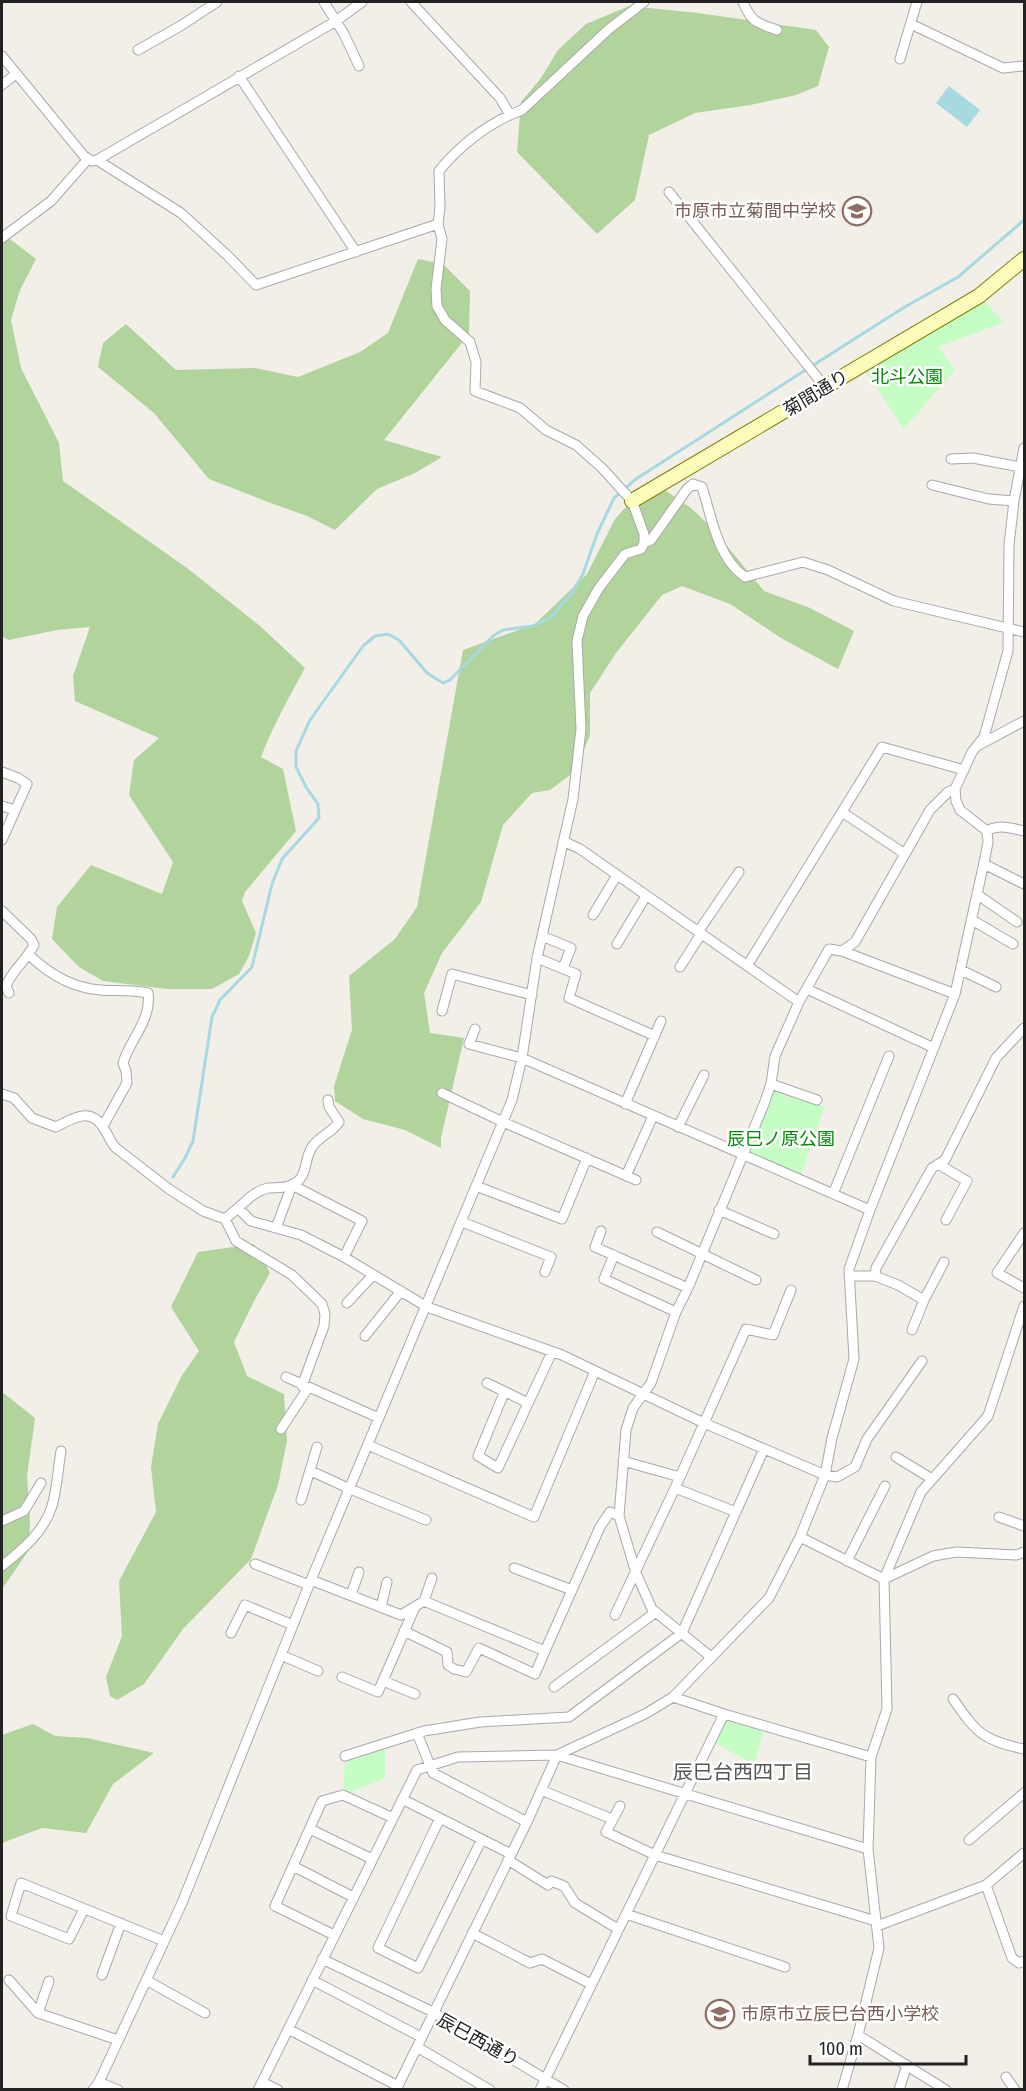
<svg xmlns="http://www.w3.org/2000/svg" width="1026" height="2091" viewBox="0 0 1026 2091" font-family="'Fira Sans Condensed','Noto Sans JP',sans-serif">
  <rect width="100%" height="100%" fill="#f2eee8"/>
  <path fill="#b0d49b" d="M629,6l69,7 118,17 13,17 -11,39 -22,9 -46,10 -55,8 -46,22 -14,65 -38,34 -80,-82 4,-50 20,-24 17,-28 28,-26z
    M2,233l34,26 -16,31 -9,30 10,48 38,75 4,38 124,87 73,58 45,42c-16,29 -32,58 -44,89l22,12 13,62 -51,61 -3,9 14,32 -7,23 -10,18 -27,15h-45l-64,-8 -24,-14 -27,-28 5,-32 34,-42 71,29 11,-32 -44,-67 5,-35 25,-22 -84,-37 -2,-25 17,-49 -33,3 -48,10 -7,-3z
    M418,259l25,5 27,27 -1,43 -85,106 58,17 -27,16 -38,16 -42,41 -28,-14 -39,-14 -59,-23 -55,-66 -56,-46 5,-24 23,-19 50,46 79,-2 43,9 62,-25 28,-19z
    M657,485l34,23 22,21 51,62 46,17 44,23 -16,38 -57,-31 -51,-34 -48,-18 -20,9 -46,58 -26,40v43l-16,36 -24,18 -18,3 -29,32 -22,77 -39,51 -18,40 6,40 34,5 -23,100v10l-36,-18 -42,-11 -28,-18 -1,-15 18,-56 -3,-54 46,-37 22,-32 46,-257 72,-26 52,-50 28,-55 22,-24z
    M254,1244l16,29 -16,28 -20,41 13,34 37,18 3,47 -9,44 -27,74 -68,70 -39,55 -27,16 -7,-4 -4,-19 16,-41 -3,-55 37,-69 -5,-45 7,-43 23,-47 18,-26 -28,-44 27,-55z
    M2,1392l33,26 -8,58 3,44 -1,30 -27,39z
    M33,1724l22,12 32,2 67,15 -41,31 -27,49 -44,-5 -40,15v-108z"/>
  <path fill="#c5fdc5" d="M979,296l25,26 -66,25 17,23 -51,59 -42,-63z
    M771,1084l54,23 -26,73 -57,-25z
    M724,1714l41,12 -11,39 -43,-25z
    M385,1743v35l-42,17 2,-39z"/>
  <path fill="#a7d9e2" d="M949,86l31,24 -13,17 -31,-24z"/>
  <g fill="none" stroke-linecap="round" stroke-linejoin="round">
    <path stroke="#a7d9e2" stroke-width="3" d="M812,366l91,-58 55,-31 66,-57
      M173,1177l12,-19 8,-17 19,-124 8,-17 32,-33 20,-83 10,-25 37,-41 -1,-14 -12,-17 -10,-20v-16l14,-31 53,-74 12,-10 13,-2 11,6 28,33 16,10 7,-3 43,-44 10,-6 30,-4 17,-8 21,-24 12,-20 14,-40 17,-36 22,-19 171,-110"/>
    <g stroke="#a9a9a9" stroke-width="11">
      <path id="street" d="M324,2l20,32 15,32
        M411,2l89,96 10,17 12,-5 87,-81 35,-27
        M743,2c8,20 14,21 34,28
        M911,24l92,44 21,-2
        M138,50l44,-25 35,-23
        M2,56l82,100 8,5 5,-1 239,-139 26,-19
        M900,59l17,-57
        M239,76l117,176
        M2,85l14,-11
        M97,160l84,53 47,43 28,29 182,-61
        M669,192l156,195
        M2,238l49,-37 37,-42
        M951,459l22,-1 47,9
        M932,485l57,14 25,2
        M644,543l7,-3 36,-51 6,-5 9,3c10,31 15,70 43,90l58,-15 25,8 66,31 130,31
        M979,745l45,-24
        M2,772l16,6 9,6 -25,56
        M2,806l13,4
        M842,812l63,42
        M987,831c12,-7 25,-3 37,0
        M563,841l17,8 219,153
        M984,864l40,20
        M978,895l39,27
        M2,911l29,28 3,6c-8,16 -22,25 -28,41l3,7
        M593,915l24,-40
        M972,920l41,24
        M698,932l41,-60
        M542,936l29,12 -8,20
        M617,944l29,-48
        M842,951l13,-9 75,-132 18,-18 7,-3
        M29,955c20,19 44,33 71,35 16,1 32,0 48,3 4,27 -18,46 -25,70l3,8 1,12 -24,43
        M537,958l39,16 -7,24 86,38
        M747,966l135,-219 82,23
        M680,967l21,-33
        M961,970l35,17
        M807,989l127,59
        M442,1011l10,-37 80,21
        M475,1029l-6,15 53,14 348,152
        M771,1084l46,16
        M442,1093l61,29 133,58
        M2,1094l12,4 18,20 24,9c17,-9 34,-20 47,0 5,7 7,15 13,21l53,41 34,22 22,8 13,-11 13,13 50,14 43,22 83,50 135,48 142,68 121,52 12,2 18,-10 12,-28 55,-78
        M625,1104l36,-83
        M678,1127l26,-52
        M938,1164l29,17 -21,39
        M626,1176l27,-60
        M476,1186l86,33 25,-61
        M833,1194l56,-138
        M238,1208c9,-8 17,-17 30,-20 8,-1 15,1 23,-3 18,-7 12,-24 21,-38 7,-11 20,-14 27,-25l-10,-15 -1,-7
        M719,1210l55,24
        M225,1219l11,22 56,34 30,29 3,10 -1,12 -22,60
        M462,1222l89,35 -6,15
        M276,1228l16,-43 70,36 -18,36
        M601,1231l-6,16 93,41
        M657,1232l99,48
        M1024,1233l-27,40 27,15
        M614,1255l-10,24 72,33
        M849,1276h26l23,9 26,15
        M875,1276l1,-8 56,-100 13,-8 51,-102 28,-30
        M347,1303l26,-28
        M912,1330l12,-30 20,-38
        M365,1336l36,-45
        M286,1377l93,41
        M487,1383l41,20
        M504,1393l-26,63 20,12 54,-116
        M281,1429l27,-41
        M368,1445l166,72 61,-146
        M896,1457l36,22
        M623,1461l57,16
        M311,1471l39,18 76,31
        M675,1488l61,24
        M301,1500l16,-53
        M619,1516l7,-86 7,-22 18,-25 25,-71 12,-24 76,-184 7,-20 4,-28 24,-54 30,-53 13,2 113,43
        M999,1517l25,9
        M2,1521l22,-10 17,-28
        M800,1537l84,42
        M847,1561l38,-75
        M255,1564l54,21
        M2,1566c20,-16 42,-34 50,-60 5,-17 6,-37 9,-55
        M514,1568l58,22
        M884,1579l49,-23 23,-4 60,3 8,-3
        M311,1580l90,35 23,-14 121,50 55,-124 10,-15 9,4 17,57 16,36 59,48
        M351,1595l8,-23
        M424,1601l8,-23
        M381,1607l6,-25
        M615,1615l60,-127 71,-159 27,6 18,-45
        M404,1631l43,21 1,13 6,4 12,3 13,-24 56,26 10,-23
        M231,1633l14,-28 48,20
        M281,1655l37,16
        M342,1677l36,15 37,-85
        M383,1681l32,13
        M554,1687l102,-75
        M673,1697l51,17 147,43
        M953,1699c23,33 30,42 71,50
        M417,1733l16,40 94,49
        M345,1756l79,-25 56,-9 89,-5 113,-84 82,-184
        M541,1790l71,29
        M402,1799l109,55
        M620,1806l-14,26 49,23 221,66
        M440,1818l-62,130 40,20 64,-129
        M310,1829l62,30
        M969,1840l55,-47
        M508,1860l40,25 3,-4 13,5 11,17 43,26
        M293,1866l60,31
        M986,1885l26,73 7,5 5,-2
        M84,1909l-15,30 -58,-23 10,-33 143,58
        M626,1914l159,53
        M877,1926l109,-41 38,-32
        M472,1933l58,30 12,-4 49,25
        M334,1935l-59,-29 47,-105 21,-6 50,23
        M322,1959l111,53 131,78
        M102,1975l19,-52
        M9,1980l29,33 80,27
        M146,1980l59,33
        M312,1980l109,57
        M38,2013l11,-32
        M288,2029l110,57
        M858,2035l88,55
        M417,2047l73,43
        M1006,2077l9,13
        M99,2082l19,8
        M262,2082l16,8
        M93,2090l6,-8 83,-179 129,-323 201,-480 10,-42 15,-100 36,-159 8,-70 -4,-88 6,-25 16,-28 26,-34 16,-5 3,-6v-9l-12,-33 -30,-33 -26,-23 -30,-15 -26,-22 -45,-17 1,-29 -6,-20 -25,-22 -8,-14 -1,-17 6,-50 -4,-15 2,-17 -1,-36c18,-23 45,-44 71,-56
        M258,2090l159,-320 41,-13 99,-2 88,-41 28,-17 96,-99 31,-61 25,-62 7,-37 22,-79 -5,-90 21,-59 85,-216 30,-136 3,-16 -1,-11 -27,-21 -4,-9 -1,-12 17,-37 12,-15 24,-86 1,-106 5,-44 10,-53
        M396,2090l131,-268 30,-67 311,94
        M540,2090l184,-376
        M842,2090l16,-55 21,-87 -11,-99 3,-92 16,-48 -3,-130 37,-87 67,-76 36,-110
        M899,2090l8,-25"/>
    </g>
    <g stroke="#7e8200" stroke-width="16">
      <path id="secondary" d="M632,501l347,-205 45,-37"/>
    </g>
    <use href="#street" stroke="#fff" stroke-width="9"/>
    <use href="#secondary" stroke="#fdfbbb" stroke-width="14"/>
  </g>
  <defs>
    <g id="school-ring" transform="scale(1.5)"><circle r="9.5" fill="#fff" stroke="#8d6e63" stroke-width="1.5"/><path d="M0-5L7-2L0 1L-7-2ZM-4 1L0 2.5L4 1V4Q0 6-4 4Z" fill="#8d6e63"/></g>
  </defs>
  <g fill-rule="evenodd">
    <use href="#school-ring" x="857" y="211"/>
    <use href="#school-ring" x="720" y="2014"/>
  </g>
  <g text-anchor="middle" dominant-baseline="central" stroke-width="5" stroke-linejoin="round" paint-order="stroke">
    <g font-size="18" fill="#785e54" stroke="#fff" text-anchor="end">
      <text x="836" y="211">市原市立菊間中学校</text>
      <text x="741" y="2014" text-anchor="start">市原市立辰巳台西小学校</text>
    </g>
    <g font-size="18" fill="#058a06" stroke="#fff">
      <text x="907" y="377">北斗公園</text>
      <text x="781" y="1139">辰巳ノ原公園</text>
    </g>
    <g font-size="18" fill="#222" stroke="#fff">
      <text transform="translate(816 393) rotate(-31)">菊間通り</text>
      <text transform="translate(478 2040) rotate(29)">辰巳西通り</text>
    </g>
    <g font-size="20" fill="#555" stroke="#fff">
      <text x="743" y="1772">辰巳台西四丁目</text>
    </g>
  </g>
  <rect width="1026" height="2091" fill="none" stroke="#222222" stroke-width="6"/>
  <path d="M810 2055v9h156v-9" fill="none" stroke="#222222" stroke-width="3"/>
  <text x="819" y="2055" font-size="18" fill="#222222" stroke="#ffffff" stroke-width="4.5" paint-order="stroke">100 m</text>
</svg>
